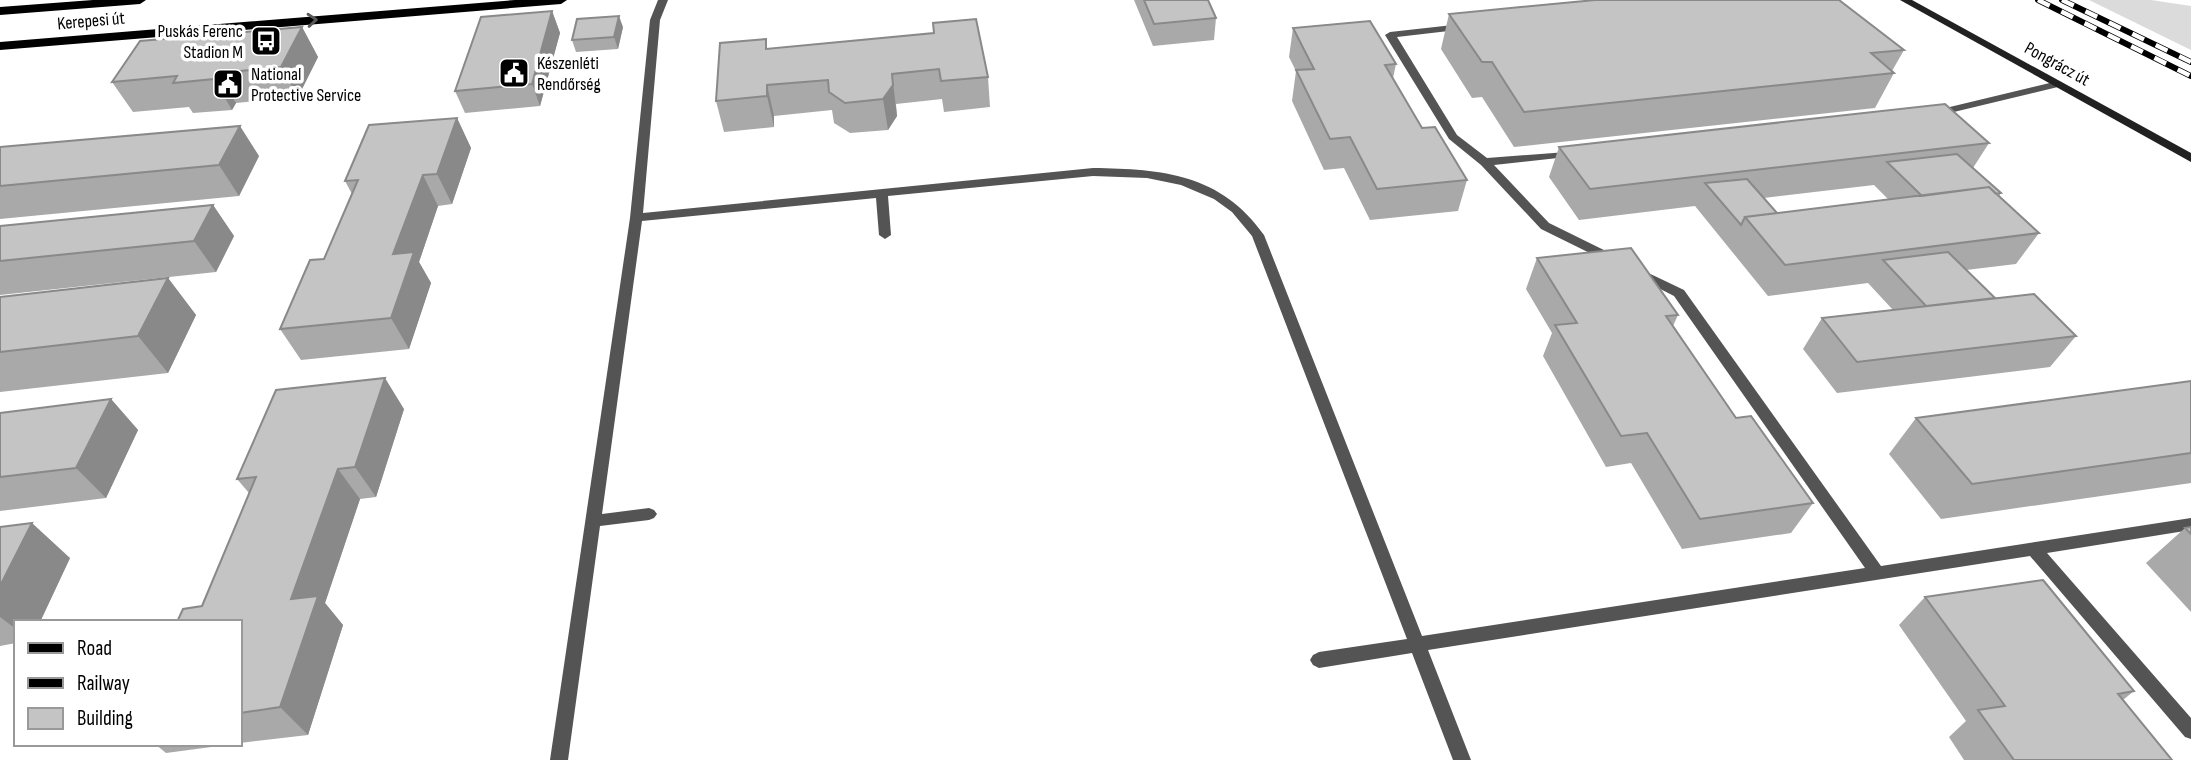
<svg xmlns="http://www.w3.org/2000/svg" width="2191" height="760" viewBox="0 0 2191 760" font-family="'Sofia Sans Condensed',sans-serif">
  <rect width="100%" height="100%" fill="#fff"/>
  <path fill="#dbdbdb" d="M2089,0h62l40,6v44z"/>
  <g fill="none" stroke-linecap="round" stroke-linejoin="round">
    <path fill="#545454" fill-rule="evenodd" d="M658,0h10l-8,20 -17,193 450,-45c70,1 128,6 171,67l158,401 443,-68 -191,-272 -39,-20 -1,-3 6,-4 44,21 197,276 310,-48v12l-144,23 144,165v21l-6,-2 -155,-181 -602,94 43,110h-18l-41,-107 -93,15 -6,-3 -3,-5 3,-5 6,-3 88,-13 -155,-403 -20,-24 -18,-13 -33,-14 -34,-7 -54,-2 -205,20 3,39 -6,4 -6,-4 -3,-37 -234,23 -40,293 47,-6 5,2 3,4 -3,4 -5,2 -49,6 -32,234h-18l80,-542 20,-198z
      M1462,24l5,3 -1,2 -69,8 60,98 30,23 93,-7 2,2 -6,3 -82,9 55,58 67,33 2,3 -2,3h-8l-67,-33 -60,-64 -32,-26 -64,-104 5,-3z
      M2058,81l5,3 -1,2 -129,31 -6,-3 2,-2z"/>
    <path fill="#212121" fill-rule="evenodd" d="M1900,0h12l279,153v9z"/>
    <path fill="#000" fill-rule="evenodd" d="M93,0h53l-6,4 -140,11v-8z
      M515,0h52l-6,4 -561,46v-8z"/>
    <g stroke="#000" stroke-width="6">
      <path id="rail" d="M2038,0l153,76
        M2062,0l129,62"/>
    </g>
    <use href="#rail" stroke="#fff" stroke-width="4.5" stroke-dasharray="13" stroke-linecap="butt"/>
  </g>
  <path fill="#a9a9a9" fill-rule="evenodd" d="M1134,0h74l8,18 -2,22 -61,6z
    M552,11l8,22 -20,73 -75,7 -10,-22z
    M1449,14l455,36 -12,21 2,2 -19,35 -361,39 -32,-50 -10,1 -31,-49z
    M933,23l55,54 2,30 -46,5 -2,-13 -46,5 1,12 -9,14 -38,3 -16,-10 -2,-13 -58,6v11l-50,5 -8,-31 52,-52 166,-16z
    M302,27l16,30 -20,40 -62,6 -4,7 -39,3 -4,-6 -56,5 -21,-30z
    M623,27l-5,22 -42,3 -4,-12z
    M1293,28l103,36 -3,14 29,50 45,52 -9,31 -88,9 -26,-52 -20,2 -32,-69 4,-30 -7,-14z
    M457,118l14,30 -19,56 -14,2 -19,56 12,21 -22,66 -108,11 -21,-31 44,-70 28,-65 -7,-13z
    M1989,143l-16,25 28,25 -2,3 40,37 -23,31 -50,6 29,28 81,38 -26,31 -213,26 -34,-44 19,-31 71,-8 -25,-27 -100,13 -73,-90 -116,14 -30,-43 10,-30zM1874,185l15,15 -112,13 -13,-15z
    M0,147l259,9 -20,40 -239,23z
    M213,205l21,31 -18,36 -216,23v-69z
    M1537,258l141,57 -5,11 63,92 77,85 -22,30 -109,16 -51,-86 -25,4 -63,-111 9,-23 -26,-44z
    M168,278l28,37 -28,58 -168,19v-95z
    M2191,381v102l-250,36 -52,-65 27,-36z
    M111,399l27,31 -32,68 -106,13v-98z
    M404,409l-28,88 -16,2 -35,104 18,22 -35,110 -68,8v-121l-38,-16 47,-113 -12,-14z
    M0,527l70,31 -30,64h-24v21l-16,3z
    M2191,527v85l-45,-49 39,-35z
    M1925,597l209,94 -11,9 49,60h-208l-15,-23 17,-16 -67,-96z
    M155,744h79l-68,9z"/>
  <path fill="#898989" d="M552,11l8,22 -20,73 -8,-22z
    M619,16l4,11 -5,22 -4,-12z
    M302,27l16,30 -20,40 -17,-30z
    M218,73l18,30 -4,7 -18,-31z
    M892,74l5,42 -9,14 -5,-31z
    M767,85l7,31v11l-7,-31z
    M457,118l14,30 -19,56 -15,-30z
    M240,126l19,30 -20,40 -20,-31z
    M423,175l15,31 -19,56 12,21 -22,66 -18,-31 2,-64z
    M213,205l21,31 -18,36 -22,-31z
    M168,278l28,37 -28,58 -30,-37z
    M385,378l19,31 -28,88 -21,-30z
    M111,399l27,31 -32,68 -30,-30z
    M338,469l22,30 -35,104 18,22 -35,110 -28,-28 11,-108z
    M32,523l38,35 -30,64h-24v7l-16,-12v-31z"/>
  <path fill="#c4c4c4" stroke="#898989" stroke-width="2" d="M1144,0h64l8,18 -62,6z
    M1595,0h244l65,50 -33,3 23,20 -370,39 -32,-50h-10l-33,-48z
    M552,11l-20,73 -77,7 26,-74z
    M619,16l-5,21 -42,3 5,-21z
    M976,19l12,58 -47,4 -2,-12 -47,5 1,11 -10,14 -38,4 -16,-11 -1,-12 -61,5v11l-51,5 4,-58 46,-4v10l168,-16 -1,-10z
    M1370,21l26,43 -11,1 37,63 13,-1 32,53 -90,9 -27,-52 -20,2 -34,-69 18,-1 -21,-41z
    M302,27l-21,40 -63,6 -4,6 -41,4 4,-7 -65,6 28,-41z
    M1945,104l44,39 -399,46 -31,-42z
    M457,118l-20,56 -14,1 -30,79 21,-2 -23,66 -111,11 30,-69 14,-1 34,-79 -13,1 24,-56z
    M240,126l-21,39 -219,21v-39z
    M1957,154l44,39 -5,1 -7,-7 -67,9 -35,-34z
    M1747,179l30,34 -32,4 -4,8 -36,-42z
    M1989,187l50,46 -254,32 -40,-48z
    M213,205l-19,36 -194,20v-35z
    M1631,248l47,67 -12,1 70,102 15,-2 62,87 -113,16 -53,-86 -26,3 -66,-111 22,-2 -40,-65z
    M1948,252l47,46 -69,8 -43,-46z
    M168,278l-30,58 -138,16v-55z
    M2034,294l42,42 -219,26 -35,-44z
    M385,378l-30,89 -17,2 -47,130 27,-3 -38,111 -40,6v-91h-63l6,-13 19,-3 54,-129 -19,2 39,-89z
    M2191,381v72l-219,31 -56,-66z
    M111,399l-35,69 -76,9v-64z
    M32,523l-32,63v-59z
    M2191,527v7l-6,-6z
    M2043,580l91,111 -16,3 54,66h-158l-36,-50 27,-4 -80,-109z"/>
  <defs><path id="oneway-chevron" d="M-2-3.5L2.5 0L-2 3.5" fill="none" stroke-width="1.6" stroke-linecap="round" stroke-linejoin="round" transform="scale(1.75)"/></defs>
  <use stroke="#595959" href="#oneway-chevron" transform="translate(312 20) rotate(-5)"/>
  <defs>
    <g id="bus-square" transform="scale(1.575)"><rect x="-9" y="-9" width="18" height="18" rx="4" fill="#000" stroke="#fff"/><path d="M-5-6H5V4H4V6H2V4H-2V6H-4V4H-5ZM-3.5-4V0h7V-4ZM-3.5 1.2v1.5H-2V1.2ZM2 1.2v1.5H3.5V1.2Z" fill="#fff"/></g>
    <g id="civic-square" transform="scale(1.575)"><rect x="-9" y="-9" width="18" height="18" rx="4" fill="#000" stroke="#fff"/><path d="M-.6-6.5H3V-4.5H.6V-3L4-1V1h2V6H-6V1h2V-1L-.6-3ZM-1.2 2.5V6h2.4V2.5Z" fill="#fff"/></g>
  </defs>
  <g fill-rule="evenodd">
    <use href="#bus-square" x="266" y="41"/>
    <use href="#civic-square" x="514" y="73"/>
    <use href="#civic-square" x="228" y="84"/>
  </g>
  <g text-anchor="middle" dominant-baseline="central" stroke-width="7" stroke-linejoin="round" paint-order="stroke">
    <g font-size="18" fill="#000" stroke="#fff">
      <text transform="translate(91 21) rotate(-5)">Kerepesi út</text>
      <text transform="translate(2057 64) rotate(29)">Pongrácz út</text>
    </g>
    <g font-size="18" fill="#000" stroke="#fff" text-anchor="start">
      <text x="243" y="31" text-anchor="end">Puskás Ferenc<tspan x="243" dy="21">Stadion M</tspan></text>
      <text x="537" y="63">Készenléti<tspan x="537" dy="21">Rendőrség</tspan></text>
      <text x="251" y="74">National<tspan x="251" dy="21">Protective Service</tspan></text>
    </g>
  </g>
  <rect x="14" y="620" width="228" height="126" fill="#ffffff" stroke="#999999" stroke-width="2"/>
  <rect x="28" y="643" width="35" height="10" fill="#000000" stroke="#999999" stroke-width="2"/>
  <text x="77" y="655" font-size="21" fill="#000000">Road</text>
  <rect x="28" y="678" width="35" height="10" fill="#000000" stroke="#999999" stroke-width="2"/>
  <text x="77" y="690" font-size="21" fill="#000000">Railway</text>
  <rect x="28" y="708" width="35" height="21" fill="#c4c4c4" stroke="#999999" stroke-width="2"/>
  <text x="77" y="725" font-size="21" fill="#000000">Building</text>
</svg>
